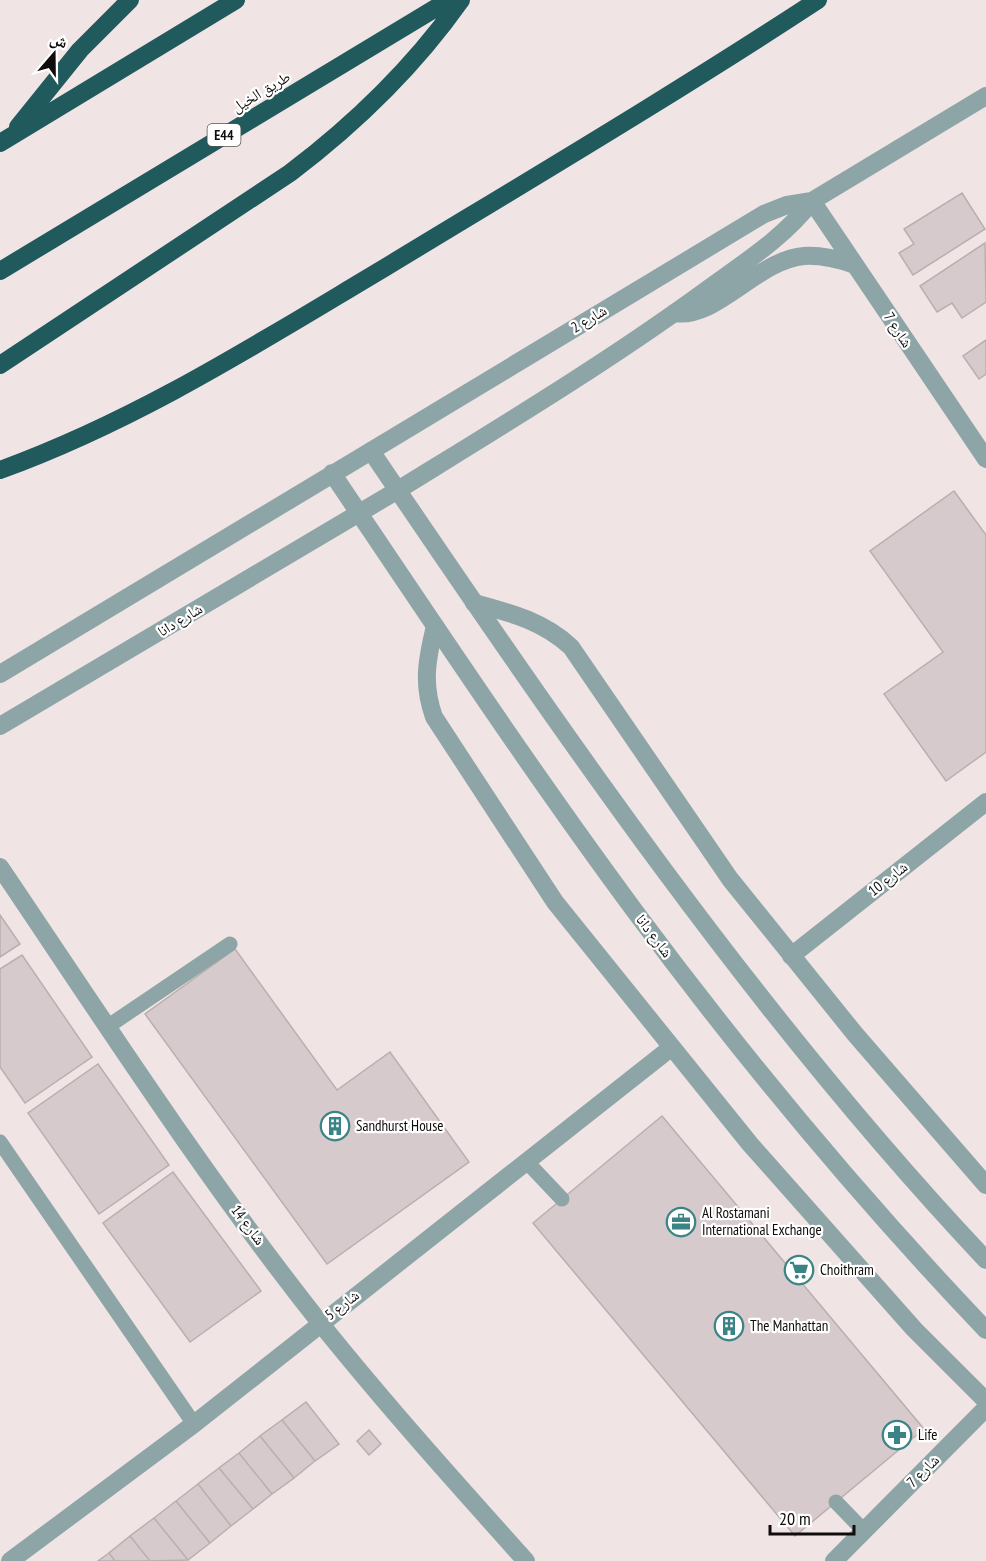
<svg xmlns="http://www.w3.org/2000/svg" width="986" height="1561" viewBox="0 0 986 1561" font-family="'PT Sans Narrow','Noto Naskh Arabic',sans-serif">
<rect width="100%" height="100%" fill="#f1e4e5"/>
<path fill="#d7cacc" stroke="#bbaeb0" stroke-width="1.5" d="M 962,193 L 985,229 L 913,275 L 899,253 L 914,244 L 904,229 Z
M 985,243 L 986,302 L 962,318 L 952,303 L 937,312 L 920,286 Z
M 986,340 L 986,374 L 979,379 L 963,356 Z
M 954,491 L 986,535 L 986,752 L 946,781 L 884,694 L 943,652 L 870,551 Z
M 0,915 L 20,944 L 0,957 Z
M 235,949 L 337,1090 L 390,1052 L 469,1162 L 327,1264 L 145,1014 Z
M 22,955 L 92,1057 L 25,1103 L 0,1067 L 0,969 Z
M 98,1064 L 169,1165 L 99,1214 L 28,1113 Z
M 662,1116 L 924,1429 L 795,1536 L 533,1223 Z
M 173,1172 L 261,1291 L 190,1342 L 103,1223 Z
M 306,1402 L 339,1444 L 315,1461 L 282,1420 Z
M 282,1420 L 315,1461 L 294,1478 L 260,1436 Z
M 369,1430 L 381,1444 L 369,1455 L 357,1441 Z
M 260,1436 L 294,1478 L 272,1494 L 239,1453 Z
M 239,1453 L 272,1494 L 253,1509 L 219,1468 Z
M 219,1468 L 253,1509 L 231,1526 L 198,1484 Z
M 198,1484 L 231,1526 L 210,1543 L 176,1501 Z
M 176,1501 L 210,1543 L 188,1560 L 154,1518 Z
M 154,1518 L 188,1560 L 150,1561 L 130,1536 Z
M 130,1536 L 150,1561 L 115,1561 L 109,1553 Z
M 109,1553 L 115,1561 L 98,1561 Z"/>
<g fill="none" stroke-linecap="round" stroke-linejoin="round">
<path stroke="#8da5a6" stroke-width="15" d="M 107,1027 L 230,944
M 0,1142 L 194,1424
M 526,1161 L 562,1199
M 836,1502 L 864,1531"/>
<path stroke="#8da5a6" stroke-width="18" d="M 812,201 L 986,459
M 674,313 C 716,320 757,260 804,256 C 822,255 838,259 855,265
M 371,451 L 764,214 L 787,205 L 812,201 L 986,96
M 398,490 C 500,427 603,365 701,294 C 740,265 782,240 812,201
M 474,603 C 511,613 543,621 571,647 L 730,879 L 855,1034 L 986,1185
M 435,626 C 427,659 422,684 434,717 L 555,902 L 750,1144 L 914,1329 L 986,1401
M 0,867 C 104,1021 205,1178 321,1324 C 386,1405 456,1483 526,1561
M 791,956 L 986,802
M 10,1561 L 194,1424 L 672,1047
M 834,1561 L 986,1408"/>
<path stroke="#8da5a6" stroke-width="18" d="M 332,473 C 431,620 529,768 634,910 C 743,1057 860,1198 986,1330
M 0,674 L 371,451 C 561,731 754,1014 986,1260
M 0,726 L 398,490"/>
<path stroke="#205a5c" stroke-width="18" d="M 18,127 L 80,50 L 130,0
M 0,143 L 236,0
M 0,271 L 449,0
M 0,365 L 290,173 C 356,123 413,68 461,0
M 0,470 C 138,420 260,342 386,267 C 531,179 676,93 818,0"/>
</g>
<defs>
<g id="building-ring" transform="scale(1.5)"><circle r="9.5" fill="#fff" stroke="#3b8486" stroke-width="1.5"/><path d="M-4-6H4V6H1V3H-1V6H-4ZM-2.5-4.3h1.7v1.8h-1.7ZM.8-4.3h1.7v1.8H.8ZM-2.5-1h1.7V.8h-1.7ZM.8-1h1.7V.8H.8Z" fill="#3b8486"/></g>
<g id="office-ring" transform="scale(1.5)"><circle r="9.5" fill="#fff" stroke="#3b8486" stroke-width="1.5"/><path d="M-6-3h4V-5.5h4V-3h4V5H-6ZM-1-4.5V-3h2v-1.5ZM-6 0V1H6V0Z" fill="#3b8486"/></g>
<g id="supermarket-ring" transform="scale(1.5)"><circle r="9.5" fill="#fff" stroke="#3b8486" stroke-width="1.5"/><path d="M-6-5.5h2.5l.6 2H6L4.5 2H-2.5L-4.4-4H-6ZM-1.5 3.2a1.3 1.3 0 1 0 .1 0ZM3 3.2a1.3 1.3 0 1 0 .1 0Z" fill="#3b8486"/></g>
<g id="pharmacy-ring" transform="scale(1.5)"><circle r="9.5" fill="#fff" stroke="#3b8486" stroke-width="1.5"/><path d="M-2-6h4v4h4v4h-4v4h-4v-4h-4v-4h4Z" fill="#3b8486"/></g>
</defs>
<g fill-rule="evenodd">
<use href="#building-ring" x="335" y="1126"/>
<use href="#office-ring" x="681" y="1222"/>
<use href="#supermarket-ring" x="799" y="1270"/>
<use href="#building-ring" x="729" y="1326"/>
<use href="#pharmacy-ring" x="897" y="1435"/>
</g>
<g text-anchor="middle" stroke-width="4.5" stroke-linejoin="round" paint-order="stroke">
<rect fill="#fff" stroke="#585555" stroke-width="1.5" x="207.5" y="124" width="33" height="22" rx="4.5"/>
<g font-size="14" font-weight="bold" fill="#100c0c">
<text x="224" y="140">E44</text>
</g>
<g font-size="15" fill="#100c0c" stroke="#fff">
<text transform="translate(261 92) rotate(-31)" y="5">طريق الخيل</text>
<text transform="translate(589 319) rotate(-31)" y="5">شارع 2</text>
<text transform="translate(898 330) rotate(57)" y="5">شارع 7</text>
<text transform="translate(180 620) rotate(-31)" y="5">شارع دانا</text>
<text transform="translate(888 879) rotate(-38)" y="5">شارع 10</text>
<text transform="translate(654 936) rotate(53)" y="5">شارع دانا</text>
<text transform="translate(248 1225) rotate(53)" y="5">شارع 14</text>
<text transform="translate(342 1305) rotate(-38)" y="5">شارع 5</text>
<text transform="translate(923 1471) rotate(-45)" y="5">شارع 7</text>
</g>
<g font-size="15" fill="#100c0c" stroke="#fff" text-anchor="start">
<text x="356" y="1131">Sandhurst House</text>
<text x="702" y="1218">Al Rostamani<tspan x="702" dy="17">International Exchange</tspan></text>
<text x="820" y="1275">Choithram</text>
<text x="750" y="1331">The Manhattan</text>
<text x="918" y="1440">Life</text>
</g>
</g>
<g transform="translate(54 54) rotate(20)" stroke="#ffffff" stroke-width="4.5" paint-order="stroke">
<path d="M0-4.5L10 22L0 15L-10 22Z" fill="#100c0c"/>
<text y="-9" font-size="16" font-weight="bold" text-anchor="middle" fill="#100c0c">ش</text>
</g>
<path d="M770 1525v9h84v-9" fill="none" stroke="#100c0c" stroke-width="3"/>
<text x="779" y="1525" font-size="18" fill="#100c0c" stroke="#ffffff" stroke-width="4.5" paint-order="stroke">20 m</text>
</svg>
